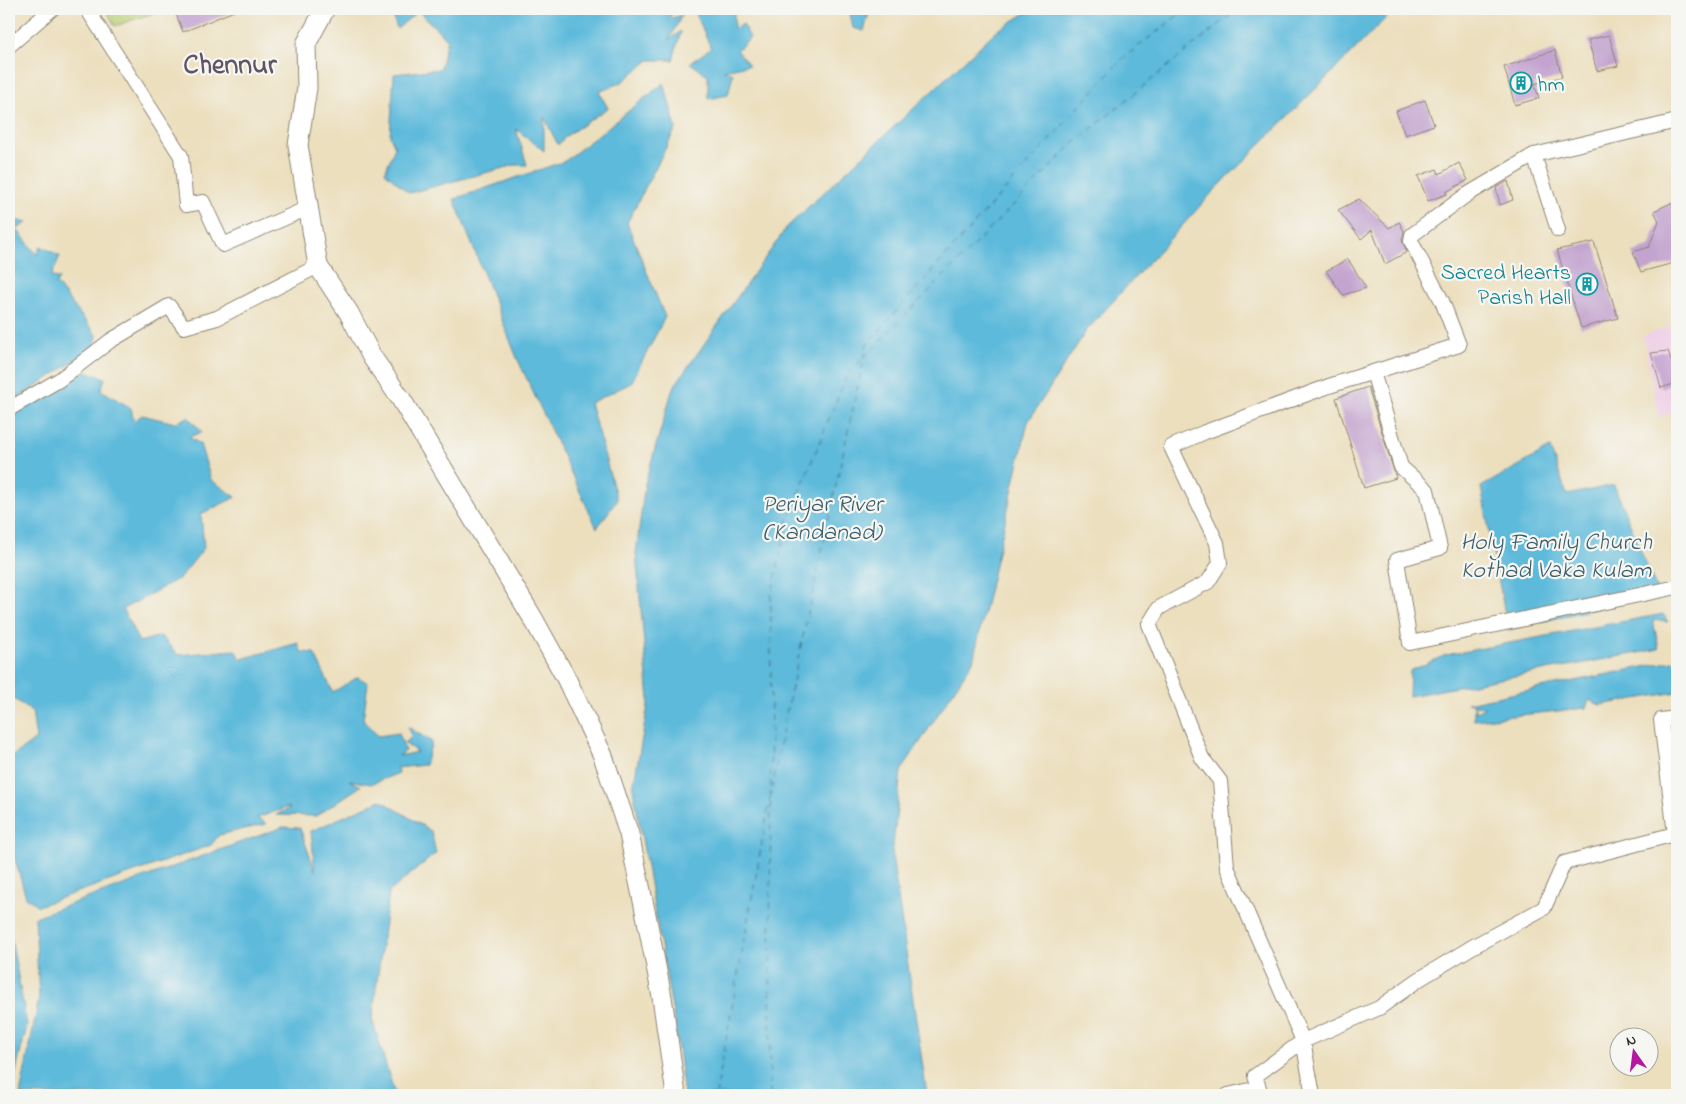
<svg xmlns="http://www.w3.org/2000/svg" width="1686" height="1104" viewBox="0 0 1686 1104" font-family="'Indie Flower',sans-serif">
<rect width="100%" height="100%" fill="#f6f6f2"/>
<filter id="ink" filterUnits="userSpaceOnUse"><feTurbulence type="fractalNoise" baseFrequency=".02" numOctaves="2"/><feDisplacementMap in="SourceGraphic" scale="10" xChannelSelector="R" yChannelSelector="G"/><feConvolveMatrix kernelMatrix="1 2 1 2 8 2 1 2 1" color-interpolation-filters="sRGB"/></filter>
<filter id="wash" filterUnits="userSpaceOnUse"><feTurbulence type="fractalNoise" baseFrequency=".0096" numOctaves="4" result="noise"/><feDisplacementMap in="SourceGraphic" scale="20" xChannelSelector="R" yChannelSelector="G"/><feGaussianBlur stdDeviation="1.12" result="paint"/><feColorMatrix in="noise" values="0 0 0 0 0 0 0 0 0 0 0 0 0 0 0 0 0 1.4 0 .05"/><feComposite in="paint" operator="in"/></filter>
<g filter="url(#wash)">
<rect width="100%" height="100%" fill="#ecdfbe"/>
<path fill="#efd0e6" d="M 1677,324 L 1677,411 L 1659,418 L 1643,336 Z"/>
<path fill="#b6cc70" stroke="#707c4e" d="M 106,9 L 165,9 L 115,26 Z"/>
<path fill="#5dbadb" stroke="#447283" d="M 391,9 L 670,9 L 672,14 L 668,19 L 682,15 L 669,40 L 681,31 L 673,60 L 649,60 L 622,82 L 599,92 L 608,108 L 566,136 L 558,145 L 544,117 L 544,151 L 516,129 L 527,165 L 515,165 L 409,193 L 385,172 L 395,147 L 390,136 L 394,74 L 440,69 L 447,39 L 418,11 L 397,29 Z
M 694,9 L 734,9 L 734,29 L 743,24 L 750,38 L 737,50 L 749,65 L 724,70 L 733,74 L 728,95 L 708,99 L 708,75 L 690,63 L 711,48 Z
M 849,9 L 870,9 L 864,31 L 853,28 Z
M 1032,9 L 1395,9 L 1211,194 L 1086,331 L 1028,422 L 973,661 L 901,771 L 892,856 L 927,1095 L 684,1095 L 675,1025 L 633,788 L 649,700 L 636,553 L 645,483 L 673,388 L 787,227 L 995,32 Z
M 664,83 L 676,128 L 627,223 L 665,317 L 631,383 L 590,403 L 617,500 L 597,528 L 517,358 L 454,199 L 565,161 Z
M 9,220 L 28,222 L 17,229 L 37,255 L 41,246 L 60,256 L 51,277 L 60,278 L 56,283 L 97,336 L 94,348 L 9,404 Z
M 83,371 L 105,378 L 101,390 L 131,408 L 134,421 L 142,415 L 175,423 L 188,417 L 202,432 L 189,437 L 200,444 L 211,480 L 236,497 L 201,514 L 204,548 L 180,578 L 123,609 L 139,642 L 161,636 L 178,655 L 235,650 L 241,659 L 298,643 L 301,652 L 314,653 L 333,692 L 358,677 L 368,683 L 363,720 L 378,736 L 399,733 L 405,751 L 399,756 L 417,752 L 404,743 L 412,737 L 408,727 L 432,742 L 425,765 L 396,768 L 399,773 L 371,784 L 349,780 L 361,786 L 316,816 L 276,815 L 290,808 L 288,807 L 257,818 L 266,824 L 219,835 L 211,845 L 38,906 L 26,897 L 9,839 L 9,759 L 36,739 L 32,711 L 9,696 L 9,418 Z
M 1550,448 L 1567,495 L 1614,485 L 1658,593 L 1508,630 L 1481,487 Z
M 1663,614 L 1668,622 L 1653,620 L 1659,649 L 1409,696 L 1410,671 L 1446,655 Z
M 1672,661 L 1677,662 L 1677,692 L 1600,705 L 1589,700 L 1586,708 L 1474,720 L 1474,706 L 1477,712 L 1485,707 L 1467,703 Z
M 381,800 L 431,831 L 436,853 L 389,892 L 372,1019 L 395,1095 L 20,1095 L 39,999 L 35,917 L 283,827 L 300,828 L 315,871 L 311,831 Z
M 9,926 L 27,1026 L 10,1095 L 9,1095 Z"/>
<g fill="none" stroke-linecap="round" stroke-linejoin="round">
<path stroke="#3c5d69" stroke-width="1" stroke-dasharray="6 5" stroke-linecap="butt" d="M 772,789 L 782,732 L 867,344 L 1122,59 L 1186,9
M 716,1095 L 770,798
M 770,1095 L 771,596 L 789,517 L 847,375 L 1074,143 L 1238,9"/>
</g>
<g id="blocks">
<path fill="#c3a3cf" d="M 174,9 L 239,9 L 183,32 Z
M 1609,35 L 1618,66 L 1597,71 L 1588,40 Z
M 1555,50 L 1562,77 L 1534,84 L 1539,98 L 1515,105 L 1504,67 Z
M 1425,100 L 1434,125 L 1405,135 L 1396,111 Z
M 1459,163 L 1468,180 L 1446,192 L 1447,194 L 1428,201 L 1418,176 L 1437,169 L 1439,174 Z
M 1508,181 L 1513,200 L 1500,205 L 1496,188 Z
M 1359,199 L 1389,228 L 1399,222 L 1404,231 L 1402,240 L 1407,252 L 1385,264 L 1372,230 L 1361,239 L 1338,210 Z
M 1671,203 L 1677,213 L 1677,262 L 1641,272 L 1633,252 L 1649,247 L 1659,221 L 1654,211 Z
M 1594,242 L 1618,318 L 1581,328 L 1557,250 Z
M 1348,259 L 1366,288 L 1343,295 L 1326,271 Z
M 1668,351 L 1677,376 L 1677,383 L 1661,388 L 1651,353 Z
M 1368,387 L 1396,478 L 1364,488 L 1336,398 Z"/>
</g>
</g>
<g filter="url(#ink)">
<use href="#blocks" fill-opacity="0" stroke="#8c8574" stroke-width="1"/>
<g fill="none" stroke-linecap="round" stroke-linejoin="round">
<g stroke="#8c8574" stroke-width="16">
<path id="street" d="M 87,9 L 181,156 L 186,205 L 203,202 L 223,245 L 308,208
M 9,46 L 52,9
M 1534,155 L 1558,230
M 1373,372 L 1401,467 L 1427,490 L 1440,548 L 1397,560 L 1410,643 L 1677,587
M 9,409 L 59,380 L 110,341 L 169,306 L 184,327 L 217,318 L 318,266
M 1228,1095 L 1259,1088 L 1255,1076 L 1303,1041 L 1379,1008 L 1418,980 L 1472,947 L 1544,908 L 1564,863 L 1675,834 L 1661,720 L 1677,718
M 1313,1095 L 1303,1041 L 1227,867 L 1220,781 L 1202,758 L 1149,624 L 1159,608 L 1208,582 L 1220,563 L 1217,543 L 1171,447 L 1205,432 L 1329,386 L 1459,345 L 1442,301 L 1411,241 L 1412,235 L 1465,196 L 1534,155 L 1677,121"/>
</g>
<g stroke="#8c8574" stroke-width="21">
<path id="secondary" d="M 325,9 L 306,44 L 307,88 L 298,145 L 318,266 L 349,313 L 372,357 L 401,399 L 534,620 L 566,678 L 603,756 L 629,834 L 646,915 L 662,997 L 676,1095"/>
</g>
<use href="#street" stroke="#fff" stroke-width="14"/>
<use href="#secondary" stroke="#fff" stroke-width="19"/>
</g>
</g>
<defs>
<g id="building-ring" transform="scale(1.125)"><circle r="9.5" fill="#f6f6f2" stroke="#0f9aa8" stroke-width="1.5"/><path d="M-4-6H4V6H1V3H-1V6H-4ZM-2.5-4.3h1.7v1.8h-1.7ZM.8-4.3h1.7v1.8H.8ZM-2.5-1h1.7V.8h-1.7ZM.8-1h1.7V.8H.8Z" fill="#0f9aa8"/></g>
</defs>
<g fill-rule="evenodd">
<use href="#building-ring" x="1521" y="83"/>
<use href="#building-ring" x="1587" y="284"/>
</g>
<g text-anchor="middle" stroke-width="4.5" stroke-linejoin="round" paint-order="stroke">
<g font-size="22" fill="#0d838f" stroke="#f6f6f2" text-anchor="start">
<text x="1537" y="91">hm</text>
<text x="1571" y="279" text-anchor="end">Sacred Hearts<tspan x="1571" dy="25">Parish Hall</tspan></text>
</g>
<g font-size="24" font-style="italic" fill="#3c5d69" stroke="#f6f6f2">
<text x="822" y="511">Periyar River<tspan x="822" dy="28">(Kandanad)</tspan></text>
<text x="1556" y="549">Holy Family Church<tspan x="1556" dy="28">Kothad Vaka Kulam</tspan></text>
</g>
<g font-size="28" font-weight="bold" fill="#605564" stroke="#f6f6f2">
<text x="230" y="73">Chennur</text>
</g>
</g>
<rect width="1686" height="1104" fill="none" stroke="#f6f6f2" stroke-width="30"/>
<g transform="translate(1634 1052) rotate(346)"><circle r="24" fill="#f6f6f2" stroke="#a5a5a2"/>
<path d="M0-4L9 19L0 12L-9 19Z" fill="#b5179e"/>
<text y="-8" font-size="14" font-weight="bold" text-anchor="middle" fill="#2b2b2b">N</text>
</g>
</svg>
